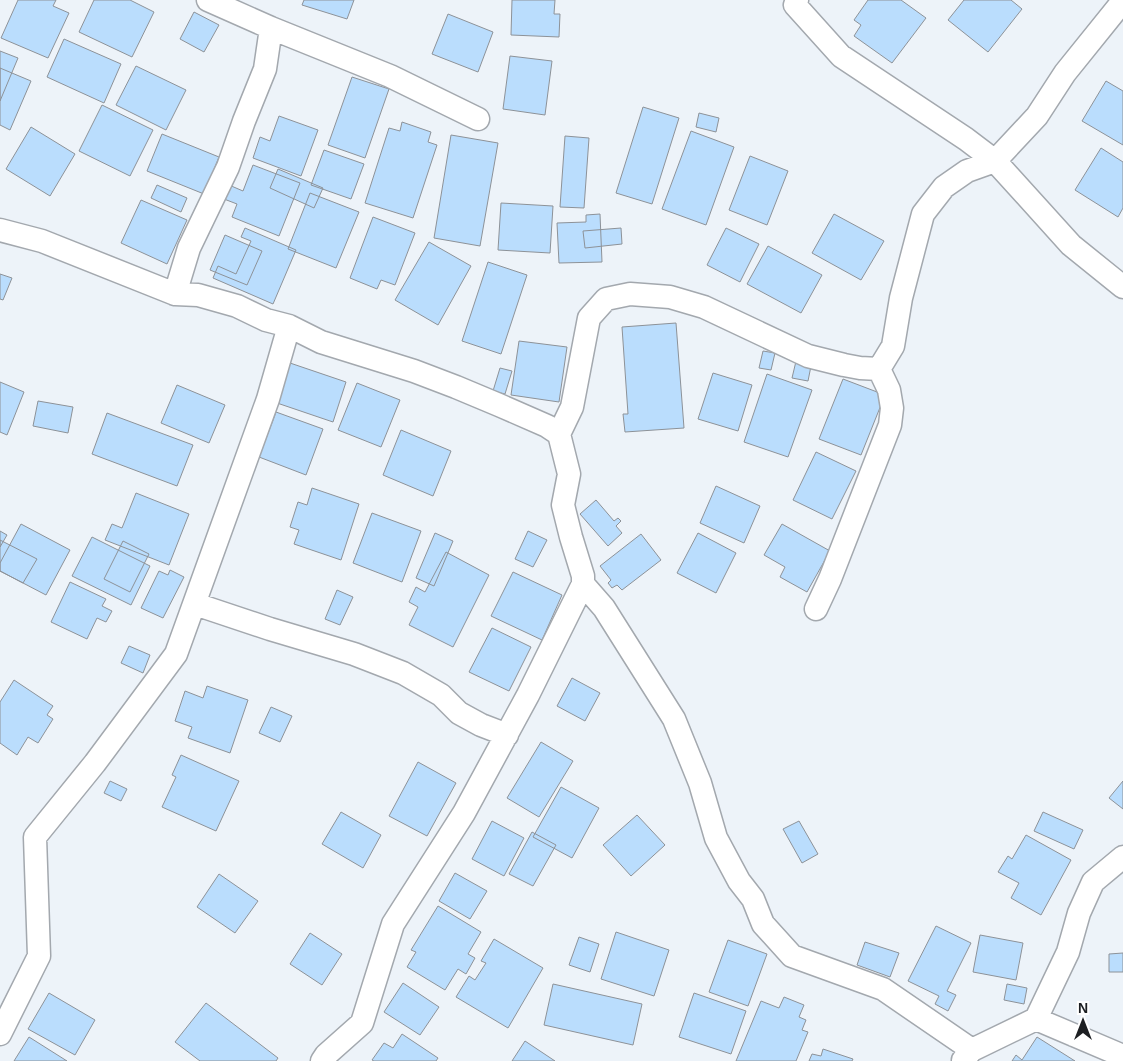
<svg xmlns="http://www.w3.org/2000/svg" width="1123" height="1061" viewBox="0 0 1123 1061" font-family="Arial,sans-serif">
<rect width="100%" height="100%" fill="#edf3f9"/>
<path fill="#baddfd" stroke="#8d9298" d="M 18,0 L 56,0 L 53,6 L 69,13 L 48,58 L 1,38 Z
M 94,0 L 130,0 L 154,12 L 132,57 L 79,32 Z
M 304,0 L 354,0 L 347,19 L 302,5 Z
M 512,0 L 555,0 L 554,14 L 560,14 L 559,37 L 511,35 Z
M 868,0 L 901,0 L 926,18 L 892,63 L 854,36 L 861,25 L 854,20 Z
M 964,0 L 1011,0 L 1022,9 L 988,52 L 948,20 Z
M 194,12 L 219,25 L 204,52 L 180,39 Z
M 448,14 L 493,32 L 478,72 L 432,54 Z
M 64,39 L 121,64 L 104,103 L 47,77 Z
M 0,51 L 18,58 L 0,101 Z
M 510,56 L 552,61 L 545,115 L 503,109 Z
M 136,66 L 186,90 L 166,130 L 116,105 Z
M 0,68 L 31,81 L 10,130 L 0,125 Z
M 352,77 L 389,89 L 365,158 L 328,145 Z
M 1106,81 L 1123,91 L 1123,145 L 1082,121 Z
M 102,105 L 153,130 L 130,176 L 79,151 Z
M 643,107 L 679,118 L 652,204 L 616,193 Z
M 699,113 L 719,118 L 716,132 L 696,127 Z
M 279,116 L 318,130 L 301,176 L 253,158 L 260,137 L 270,141 Z
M 402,122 L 431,132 L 428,142 L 437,145 L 413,218 L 365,203 L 389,128 L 400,131 Z
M 31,127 L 75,154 L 50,196 L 6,169 Z
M 691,131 L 734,147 L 706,225 L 662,209 Z
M 162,134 L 219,157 L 204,194 L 147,171 Z
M 451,135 L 498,143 L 480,246 L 434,238 Z
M 565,136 L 589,138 L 584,208 L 560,207 Z
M 1101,148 L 1123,162 L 1123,208 L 1118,217 L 1075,190 Z
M 324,150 L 364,164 L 351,199 L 311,185 Z
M 750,156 L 788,171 L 767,225 L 729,210 Z
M 253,165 L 300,183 L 279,236 L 232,217 L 237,204 L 224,199 L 229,185 L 243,191 Z
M 278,169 L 323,188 L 314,208 L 270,188 Z
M 157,185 L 187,198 L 181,212 L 151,198 Z
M 310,193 L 359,212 L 336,268 L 288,249 Z
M 141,200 L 187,220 L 167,264 L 121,243 Z
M 501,203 L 553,206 L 550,253 L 498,250 Z
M 600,214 L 602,262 L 559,263 L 557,223 L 586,222 L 586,215 Z
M 834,214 L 884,241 L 861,280 L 812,253 Z
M 373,217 L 415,233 L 395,285 L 381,280 L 377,289 L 350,278 Z
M 245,228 L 296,250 L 273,304 L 213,278 L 218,266 L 236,274 L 251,241 L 241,237 Z
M 621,228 L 622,244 L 585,248 L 583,231 Z
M 726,228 L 759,244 L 740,282 L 707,265 Z
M 225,235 L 262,251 L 247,285 L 210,270 Z
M 429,242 L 471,266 L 438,325 L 395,300 Z
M 768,246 L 822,275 L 801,313 L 747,284 Z
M 488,262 L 527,275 L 501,354 L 462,341 Z
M 0,274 L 12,278 L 3,300 L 0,299 Z
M 676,323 L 684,428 L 625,432 L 623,414 L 628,414 L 622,327 Z
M 519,341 L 567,347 L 559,402 L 511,395 Z
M 763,351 L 775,353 L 771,370 L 759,368 Z
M 797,357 L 812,361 L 808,381 L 792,378 Z
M 290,363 L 346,382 L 333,422 L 277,403 Z
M 500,368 L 512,371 L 505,394 L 493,391 Z
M 713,373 L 752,385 L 738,431 L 698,419 Z
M 767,374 L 812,390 L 788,457 L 744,442 Z
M 843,379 L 885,395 L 861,455 L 819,439 Z
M 0,382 L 24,392 L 7,435 L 0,432 Z
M 357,383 L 400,400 L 381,447 L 338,430 Z
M 177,385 L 225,405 L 209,443 L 161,423 Z
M 38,401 L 73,407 L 68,433 L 33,426 Z
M 276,412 L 323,429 L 306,475 L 259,457 Z
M 107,413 L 193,445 L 177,486 L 92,454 Z
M 401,430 L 451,451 L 433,496 L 383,475 Z
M 816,452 L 856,471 L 832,519 L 793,500 Z
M 716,486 L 760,506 L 744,543 L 700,523 Z
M 312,488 L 359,504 L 341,560 L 294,544 L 299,530 L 290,527 L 298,502 L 307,505 Z
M 136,493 L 189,514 L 169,565 L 105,540 L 112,524 L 122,528 Z
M 596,500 L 614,521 L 618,518 L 621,521 L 616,526 L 622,533 L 608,546 L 580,514 Z
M 372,513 L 421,531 L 402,582 L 353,563 Z
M 21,524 L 70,550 L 46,595 L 0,571 L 0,563 Z
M 782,524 L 830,551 L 807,592 L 780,577 L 785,567 L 764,555 Z
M 0,531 L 7,535 L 0,547 Z
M 528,531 L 547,540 L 533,567 L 515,559 Z
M 435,533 L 453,541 L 434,586 L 416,578 Z
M 698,533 L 736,553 L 716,593 L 677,573 Z
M 641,534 L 661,560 L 622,590 L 617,585 L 612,588 L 608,583 L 611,580 L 600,566 Z
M 92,537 L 150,566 L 131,605 L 72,576 Z
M 0,540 L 37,559 L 23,583 L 0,571 Z
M 123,541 L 149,554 L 130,592 L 104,579 Z
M 446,552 L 489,575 L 453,647 L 409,625 L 418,607 L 409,602 L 416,587 L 425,592 Z
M 170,570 L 184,577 L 163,618 L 141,608 L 159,571 L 168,575 Z
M 513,572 L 562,595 L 542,640 L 491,616 Z
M 70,582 L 106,599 L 102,606 L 112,611 L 106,622 L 97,618 L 87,639 L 51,622 Z
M 337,590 L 353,597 L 340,625 L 325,619 Z
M 492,628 L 531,647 L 509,691 L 469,672 Z
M 129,646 L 150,655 L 143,673 L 121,663 Z
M 572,678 L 600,693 L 585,721 L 557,706 Z
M 14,680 L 53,706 L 47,715 L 53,719 L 38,743 L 28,737 L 17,755 L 0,743 L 0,702 Z
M 207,686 L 248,700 L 230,753 L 188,738 L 192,727 L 175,721 L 185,691 L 203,698 Z
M 271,707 L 292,716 L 280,742 L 259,733 Z
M 541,742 L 573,761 L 539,817 L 507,798 Z
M 181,755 L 239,781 L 216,831 L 162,807 L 176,777 L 172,775 Z
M 418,762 L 456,783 L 427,836 L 389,816 Z
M 110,781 L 127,789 L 121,801 L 104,793 Z
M 1123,781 L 1123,809 L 1109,798 Z
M 561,787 L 599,808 L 572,858 L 533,837 Z
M 341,812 L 381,835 L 363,868 L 322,844 Z
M 1043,812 L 1083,830 L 1074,849 L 1034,831 Z
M 637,815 L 665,845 L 631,876 L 603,845 Z
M 492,821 L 524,838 L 504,876 L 472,859 Z
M 799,821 L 818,854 L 802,863 L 783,829 Z
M 532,832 L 556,845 L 533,886 L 509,874 Z
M 1026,835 L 1071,860 L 1041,915 L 1011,898 L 1019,883 L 998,872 L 1008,856 L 1012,859 Z
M 455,873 L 487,891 L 470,919 L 439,901 Z
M 219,874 L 258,901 L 235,933 L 197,907 Z
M 438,906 L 481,932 L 468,954 L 475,958 L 466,974 L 458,969 L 445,990 L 407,967 L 416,952 L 411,950 Z
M 936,926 L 971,943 L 947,991 L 956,995 L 948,1011 L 935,1004 L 939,996 L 908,981 Z
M 616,932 L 669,950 L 654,996 L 601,979 Z
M 310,933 L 342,954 L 322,985 L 290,964 Z
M 980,935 L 1023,943 L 1016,980 L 973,972 Z
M 579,937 L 599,944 L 590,972 L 569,965 Z
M 494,939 L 543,968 L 508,1028 L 456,997 L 469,976 L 475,980 L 486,963 L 481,961 Z
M 728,940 L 767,954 L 748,1006 L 709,992 Z
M 865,942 L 899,953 L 890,977 L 857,965 Z
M 1123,953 L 1123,972 L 1109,972 L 1109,954 Z
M 403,983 L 439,1007 L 420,1035 L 384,1012 Z
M 553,984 L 642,1004 L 633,1045 L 544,1025 Z
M 1007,984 L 1027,988 L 1024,1004 L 1004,1000 Z
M 49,993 L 95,1020 L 75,1055 L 28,1029 Z
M 694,993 L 746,1011 L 731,1054 L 679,1037 Z
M 784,997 L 804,1005 L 799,1017 L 806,1020 L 802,1030 L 808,1032 L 796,1061 L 736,1061 L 761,1001 L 779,1008 Z
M 206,1003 L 278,1058 L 276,1061 L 200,1061 L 175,1042 Z
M 402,1034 L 438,1058 L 436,1061 L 374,1061 L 372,1060 L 384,1043 L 393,1048 Z
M 29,1037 L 67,1061 L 14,1061 Z
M 1037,1037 L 1075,1061 L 1012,1061 L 1016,1055 L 1022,1060 Z
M 525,1041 L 555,1061 L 512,1061 Z
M 823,1049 L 853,1059 L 852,1061 L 809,1061 L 812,1054 L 821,1056 Z"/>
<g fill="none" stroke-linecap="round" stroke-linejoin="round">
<g stroke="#a3a8ae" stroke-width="25">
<path id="minor" d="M 208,0 L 271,28 L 390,76 L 478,119
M 797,0 L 795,5 L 841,56 L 966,139 L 995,161 L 1071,245 L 1123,287
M 0,230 L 42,241 L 175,294 L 198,295 L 237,306 L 266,320 L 289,326 L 321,342 L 414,371 L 456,387 L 499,405 L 547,426 L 559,434 L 569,474 L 563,505 L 571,537 L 583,576 L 583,584 L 528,695 L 464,813 L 393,924 L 362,1023 L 326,1055 L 322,1061
M 175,294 L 189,248 L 228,167 L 244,121 L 265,69 L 271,28
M 879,369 L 893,346 L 901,298 L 923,214 L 944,187 L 967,171 L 995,161 L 1037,116 L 1065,73 L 1123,1
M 559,434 L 572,407 L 589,318 L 606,299 L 630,294 L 670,297 L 704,307 L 808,356 L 844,365 L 860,368 L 879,369
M 583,584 L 604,608 L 674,719 L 700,783 L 716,838 L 739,881 L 753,899 L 763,924 L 792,956 L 883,989 L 972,1050
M 195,604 L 270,629 L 354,654 L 403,673 L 441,695 L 459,713 L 481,725 L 507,735
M 816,609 L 830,579 L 890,425 L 892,408 L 889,390 L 879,369
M 1036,1019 L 1123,1056
M 0,1034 L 39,956 L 35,837 L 95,763 L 176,654 L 268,399 L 289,326
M 963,1060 L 972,1050 L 1036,1019 L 1068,952 L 1079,913 L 1093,882 L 1123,857"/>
</g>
<use href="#minor" stroke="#fff" stroke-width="22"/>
</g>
<g transform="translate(1083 1021)" stroke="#ffffff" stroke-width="4" paint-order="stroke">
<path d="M0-4L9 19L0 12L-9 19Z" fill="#1d1f22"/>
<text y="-8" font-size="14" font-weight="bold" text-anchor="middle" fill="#1d1f22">N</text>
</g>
</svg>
